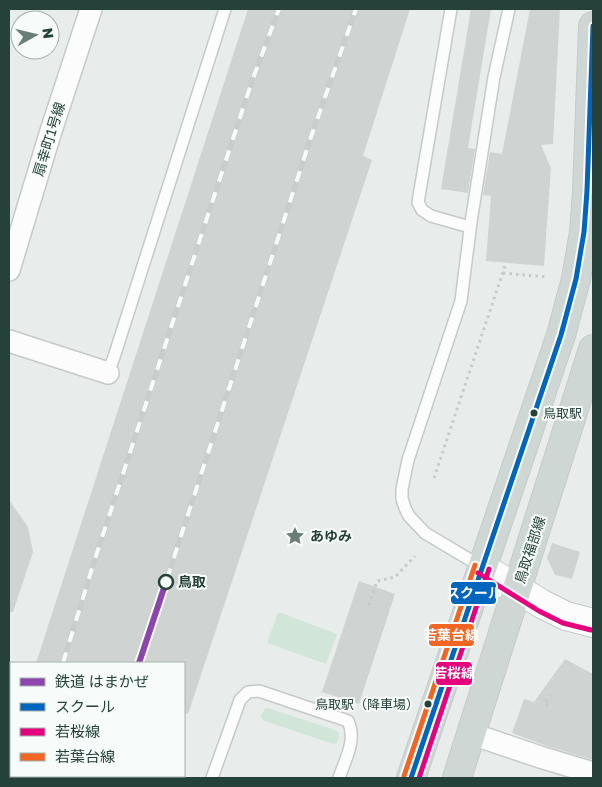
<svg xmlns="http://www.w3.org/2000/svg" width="602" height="787" viewBox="0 0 602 787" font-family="'Golos Text','Noto Sans JP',sans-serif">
<rect width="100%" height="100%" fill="#e8edeb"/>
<path fill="#d1e6d8" d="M 278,612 L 337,634 L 326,664 L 267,643 Z
M 265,708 L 268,708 L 335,730 L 338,732 L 339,736 L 337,743 L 333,744 L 265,721 L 261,718 L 261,716 Z"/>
<path fill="#cfd4d2" d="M 248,9 L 410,9 L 363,156 L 372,160 L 188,714 L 184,713 L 184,663 L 36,663 Z
M 471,9 L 491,9 L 468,148 L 475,149 L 468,193 L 441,189 Z
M 530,9 L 560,9 L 553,144 L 541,145 L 551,168 L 544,266 L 486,261 L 491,196 L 483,195 L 490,152 L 502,154 Z
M 9,500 L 28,527 L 33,552 L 13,612 L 9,612 Z
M 552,543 L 580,552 L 572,579 L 555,575 L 547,558 Z
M 359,581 L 395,594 L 359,704 L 322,692 Z
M 565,659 L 593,674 L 593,760 L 544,745 L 512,733 L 524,699 L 534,702 Z"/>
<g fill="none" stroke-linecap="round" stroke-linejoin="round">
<g stroke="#c5cac8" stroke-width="14">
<path id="lane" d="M 451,9 L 418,202 L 422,210 L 431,216 L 470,227
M 108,373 L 114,357 L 225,9
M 482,567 L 425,533 L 409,516 L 405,508 L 402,499 L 402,489 L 408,460 L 461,301 L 471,222 L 494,77 L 509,9
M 212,778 L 240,700 L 248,692 L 259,691 L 348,721 C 357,740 345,760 339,778"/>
</g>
<g stroke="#c5cac8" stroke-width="24">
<path id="street" d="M 9,270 L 50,134 L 91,9
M 9,341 L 108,373
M 472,734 L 540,757 L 593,773"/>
</g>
<g stroke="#c3cbc8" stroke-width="30">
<path id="secondary" d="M 482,567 L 542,604 L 566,616 L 593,623"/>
</g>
<g stroke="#c3ccc9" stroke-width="30">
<path id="primary" d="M 411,778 L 561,335 L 576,279 L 584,232 L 587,191 L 593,26
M 457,778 L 593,349"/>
</g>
<path stroke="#c3ccca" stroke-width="3" stroke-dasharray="2.5 4" stroke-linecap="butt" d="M 503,273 L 546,277
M 434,478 L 506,263
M 369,605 L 377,581 L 395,577 L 415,556
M 548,705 L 544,703 L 550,695"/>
<use href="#lane" stroke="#fcfcfc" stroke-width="11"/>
<use href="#street" stroke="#fcfcfc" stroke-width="21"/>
<use href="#secondary" stroke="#fcfcfc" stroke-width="28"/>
<use href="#primary" stroke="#cfd7d5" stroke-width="28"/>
<g stroke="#c9cdcc" stroke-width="5.5">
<path id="rail" d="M 167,579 L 311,137 L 356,9
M 63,663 L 94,562 L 252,81 L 279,9
M 27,778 L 28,776"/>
</g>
<use href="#rail" stroke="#f7fbf9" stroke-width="4" stroke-dasharray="11" stroke-linecap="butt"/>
<g stroke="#f7fbf9" stroke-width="9">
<path id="bus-1" d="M 411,778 L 561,335 L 576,279 L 584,232 L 587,191 L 593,26"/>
</g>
<g stroke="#f7fbf9" stroke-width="9">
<path id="bus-2" d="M 478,573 L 539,611 L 563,623 L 591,630
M 419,778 L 489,569"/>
</g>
<g stroke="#f7fbf9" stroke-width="9">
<path id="bus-3" d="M 404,776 L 475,565"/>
</g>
<use href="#bus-1" stroke="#0065bd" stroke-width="5"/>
<use href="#bus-2" stroke="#e5007d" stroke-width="5"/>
<use href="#bus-3" stroke="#f26522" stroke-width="5"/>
<g stroke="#f7fbf9" stroke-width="10">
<path id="rail-1" d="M 139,663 L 167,579"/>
</g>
<use href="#rail-1" stroke="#8e44ad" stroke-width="6"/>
</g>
<defs>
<g id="sight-bare" transform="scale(1.5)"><path d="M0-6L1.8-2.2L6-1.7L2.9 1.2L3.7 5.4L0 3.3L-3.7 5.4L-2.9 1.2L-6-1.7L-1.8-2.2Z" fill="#697e78" stroke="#f7fbf9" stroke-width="2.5" paint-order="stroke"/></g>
</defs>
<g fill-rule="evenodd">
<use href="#sight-bare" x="295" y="536"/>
</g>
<g fill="#24423a" stroke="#f7fbf9" stroke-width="2">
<circle cx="534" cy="413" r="4.5"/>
<circle cx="428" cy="704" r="4.5"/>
</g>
<circle fill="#f7fbf9" stroke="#24423a" stroke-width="2.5" cx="166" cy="582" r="7"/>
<g text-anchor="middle" stroke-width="4" stroke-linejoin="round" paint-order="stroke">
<g font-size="13" fill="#24423a" stroke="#f7fbf9" text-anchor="start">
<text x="543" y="418">鳥取駅</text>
<text x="419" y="709" text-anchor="end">鳥取駅（降車場）</text>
</g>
<g font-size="14" fill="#24423a" stroke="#f7fbf9">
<text transform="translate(49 139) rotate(-73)" y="5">扇幸町1号線</text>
<text transform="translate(530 550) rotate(-72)" y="5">鳥取福部線</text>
</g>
<g font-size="14" font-weight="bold" fill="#24423a" stroke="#f7fbf9" text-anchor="start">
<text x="310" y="541">あゆみ</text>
</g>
<g font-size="14" font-weight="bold" fill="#24423a" stroke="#f7fbf9" text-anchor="start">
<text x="178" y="587">鳥取</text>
</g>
</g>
<g stroke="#f7fbf9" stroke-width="2">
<rect x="450" y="581" width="47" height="24" rx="5" fill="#0065bd"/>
<rect x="428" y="623" width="47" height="24" rx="5" fill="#f26522"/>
<rect x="435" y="661" width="38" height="25" rx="5" fill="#e5007d"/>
</g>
<g font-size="14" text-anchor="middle" font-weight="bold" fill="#fff">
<text x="474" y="598">スクール</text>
<text x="451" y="640">若葉台線</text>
<text x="454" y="678">若桜線</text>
</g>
<rect width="602" height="787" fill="none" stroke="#24423a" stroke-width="20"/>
<rect x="10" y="662" width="175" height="115" fill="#f7fbf9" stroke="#a3b1ad"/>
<rect x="20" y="678" width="25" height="8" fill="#8e44ad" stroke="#a3b1ad"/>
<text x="55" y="687" font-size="15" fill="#24423a">鉄道 はまかぜ</text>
<rect x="20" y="703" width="25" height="8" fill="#0065bd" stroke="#a3b1ad"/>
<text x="55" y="712" font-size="15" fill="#24423a">スクール</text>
<rect x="20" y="728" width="25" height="8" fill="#e5007d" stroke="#a3b1ad"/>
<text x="55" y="737" font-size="15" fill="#24423a">若桜線</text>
<rect x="20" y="753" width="25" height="8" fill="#f26522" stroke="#a3b1ad"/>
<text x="55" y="762" font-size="15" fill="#24423a">若葉台線</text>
<g transform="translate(35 35) rotate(82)"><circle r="24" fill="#f7fbf9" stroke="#a3b1ad"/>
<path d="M0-4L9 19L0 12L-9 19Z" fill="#697e78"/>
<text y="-8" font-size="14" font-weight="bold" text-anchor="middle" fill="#24423a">N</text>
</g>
</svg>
